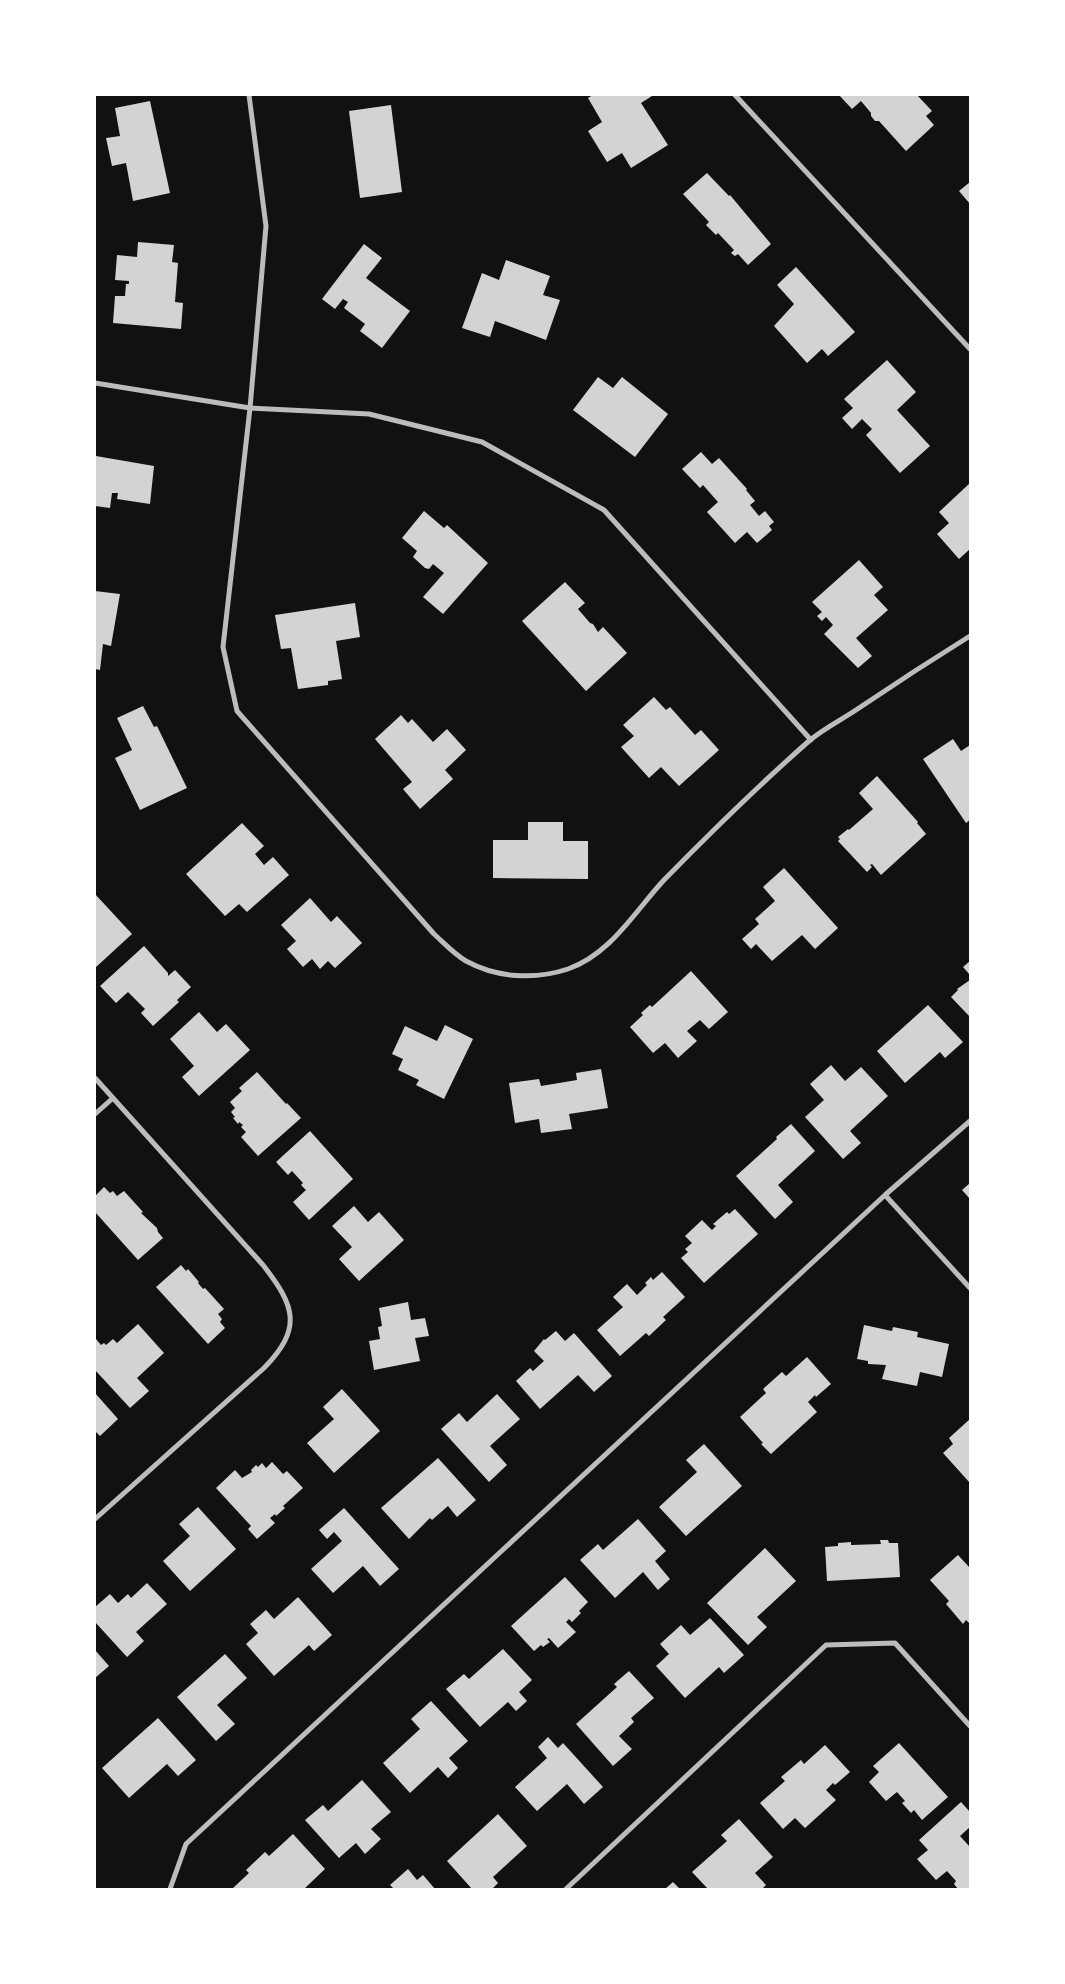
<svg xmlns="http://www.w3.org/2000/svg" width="1065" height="1984" viewBox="0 0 1065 1984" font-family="'Crimson Pro',serif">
<rect width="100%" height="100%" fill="#111"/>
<path fill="#d3d3d3" d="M 593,95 L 652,95 L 652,96 L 641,103 L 668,145 L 631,168 L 622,153 L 607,162 L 588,131 L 602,122 L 588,98 Z
M 839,95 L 917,95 L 932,111 L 926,116 L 934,125 L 906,151 L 879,121 L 875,121 L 871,116 L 871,113 L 861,101 L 852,109 Z
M 150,101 L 170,193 L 133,201 L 126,163 L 112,166 L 106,138 L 120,136 L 115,108 Z
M 391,105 L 402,192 L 360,198 L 349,111 Z
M 707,173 L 729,196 L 730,195 L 771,244 L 748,265 L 738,254 L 735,256 L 731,253 L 734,250 L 718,233 L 716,235 L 706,225 L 709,222 L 683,194 Z
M 970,182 L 970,204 L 959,191 Z
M 138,242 L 174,245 L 172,262 L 178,263 L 175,302 L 183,303 L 181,329 L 113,323 L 115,296 L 125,296 L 126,284 L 129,284 L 129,281 L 115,280 L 117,255 L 137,257 Z
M 364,244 L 382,258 L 366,278 L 410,311 L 382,348 L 360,331 L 365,324 L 344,308 L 348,302 L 343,299 L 335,309 L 322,299 Z
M 506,260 L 550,276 L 543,295 L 560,300 L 546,340 L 495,321 L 490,337 L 462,328 L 482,273 L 499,280 Z
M 796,267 L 855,332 L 828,356 L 822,349 L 807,363 L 774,326 L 794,304 L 777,285 Z
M 887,360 L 916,392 L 897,410 L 930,446 L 900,473 L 866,435 L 872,429 L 862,419 L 852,429 L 842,418 L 853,408 L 844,399 Z
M 598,377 L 613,388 L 622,377 L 668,414 L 635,457 L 573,410 Z
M 701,452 L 712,464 L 719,458 L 747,489 L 746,490 L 755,501 L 750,505 L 759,516 L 765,511 L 774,522 L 769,526 L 772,530 L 757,543 L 747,532 L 735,543 L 707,512 L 718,502 L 703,485 L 700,488 L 682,469 Z
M 96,456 L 154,466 L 150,504 L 117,499 L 118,493 L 112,493 L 110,508 L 95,506 Z
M 970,483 L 970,549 L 959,559 L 937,534 L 949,523 L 939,512 Z
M 424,511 L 444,528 L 447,525 L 488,563 L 443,614 L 423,597 L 444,573 L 433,564 L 429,569 L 425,568 L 413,557 L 417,551 L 402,538 Z
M 859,560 L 883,587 L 874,595 L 888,610 L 856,638 L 872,656 L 858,668 L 824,634 L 833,625 L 826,617 L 822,621 L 817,616 L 822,612 L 812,602 Z
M 565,582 L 585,603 L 578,609 L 590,623 L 593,624 L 598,632 L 603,627 L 627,653 L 586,691 L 522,621 Z
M 95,591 L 120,594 L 111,646 L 103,644 L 100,670 L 95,669 Z
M 355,603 L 360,637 L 336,641 L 342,679 L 328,681 L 328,685 L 298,689 L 291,648 L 281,649 L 275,615 Z
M 654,697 L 666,710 L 670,707 L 695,735 L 701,730 L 719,750 L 679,786 L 661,767 L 649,778 L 621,747 L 634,736 L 623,725 Z
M 143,706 L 154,727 L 157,726 L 187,788 L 140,810 L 115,758 L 132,750 L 117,718 Z
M 401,715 L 408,723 L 412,719 L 433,742 L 447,729 L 466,750 L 445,770 L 453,779 L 420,809 L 403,789 L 412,782 L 375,739 Z
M 953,739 L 961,751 L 970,745 L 970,820 L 966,823 L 923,759 Z
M 877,776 L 918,822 L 917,823 L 926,834 L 881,875 L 872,864 L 870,865 L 872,867 L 867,872 L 838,841 L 840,839 L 838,837 L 848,829 L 849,830 L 873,809 L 859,793 Z
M 528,822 L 563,822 L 563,841 L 588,841 L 588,879 L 493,878 L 493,840 L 528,840 Z
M 242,823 L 264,846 L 255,854 L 264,865 L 273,857 L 289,875 L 247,912 L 239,904 L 225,916 L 186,874 Z
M 784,868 L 838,928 L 815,949 L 802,935 L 772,961 L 756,944 L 751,949 L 742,939 L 759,924 L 755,919 L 775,901 L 763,887 Z
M 95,894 L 132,934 L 95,968 Z
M 310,898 L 331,922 L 337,916 L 362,943 L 335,968 L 328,961 L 320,969 L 312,959 L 303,967 L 287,949 L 296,941 L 281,925 Z
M 144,946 L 168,973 L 168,976 L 175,970 L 191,987 L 177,1000 L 179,1002 L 153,1026 L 141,1013 L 145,1009 L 128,992 L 116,1003 L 100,986 Z
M 970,961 L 970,975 L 963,967 Z
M 691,971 L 728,1012 L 709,1029 L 700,1020 L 687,1031 L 697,1041 L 678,1058 L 665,1043 L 653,1053 L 630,1027 L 643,1015 L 641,1013 L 650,1005 L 652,1007 Z
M 970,980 L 970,1017 L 951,997 L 958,990 L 957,989 Z
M 928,1005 L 963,1042 L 945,1058 L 940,1052 L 905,1083 L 877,1051 Z
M 199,1012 L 217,1032 L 226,1024 L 250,1050 L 199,1096 L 182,1077 L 194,1066 L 170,1039 Z
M 445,1025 L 473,1039 L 444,1099 L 416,1085 L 419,1080 L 398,1070 L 403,1059 L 392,1054 L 405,1026 L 437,1041 Z
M 831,1065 L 845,1081 L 861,1067 L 888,1096 L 850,1131 L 861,1143 L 843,1159 L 805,1117 L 824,1100 L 810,1084 Z
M 601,1069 L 608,1108 L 569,1114 L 572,1129 L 541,1133 L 539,1119 L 515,1123 L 509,1083 L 539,1079 L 541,1086 L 577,1080 L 576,1073 Z
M 257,1072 L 286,1104 L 287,1103 L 301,1118 L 258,1156 L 241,1137 L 246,1132 L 241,1127 L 243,1125 L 239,1122 L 238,1124 L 233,1118 L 235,1117 L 231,1112 L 235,1108 L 230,1102 L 242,1091 L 239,1088 Z
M 791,1124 L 815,1151 L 778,1185 L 793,1202 L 775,1219 L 736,1176 L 777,1139 L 776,1137 Z
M 310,1131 L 353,1179 L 309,1220 L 293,1202 L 306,1190 L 301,1185 L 303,1183 L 292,1171 L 288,1175 L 276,1162 Z
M 970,1183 L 970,1199 L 962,1190 Z
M 104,1187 L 110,1193 L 113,1191 L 117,1196 L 124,1191 L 143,1212 L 141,1213 L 157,1228 L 158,1232 L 163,1238 L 138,1260 L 95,1212 L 95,1196 Z
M 354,1206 L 368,1222 L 379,1212 L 404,1240 L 359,1281 L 339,1259 L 352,1247 L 332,1226 Z
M 735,1209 L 758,1234 L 704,1283 L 681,1258 L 688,1252 L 685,1249 L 692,1243 L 685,1236 L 702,1220 L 712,1230 L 716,1226 L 713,1224 L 727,1212 L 729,1214 Z
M 181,1265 L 186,1271 L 188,1269 L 199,1282 L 198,1283 L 203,1289 L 205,1288 L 224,1309 L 218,1314 L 222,1319 L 220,1322 L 225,1328 L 208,1344 L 156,1287 Z
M 662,1272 L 685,1297 L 663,1317 L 666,1320 L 649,1336 L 646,1333 L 620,1356 L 597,1330 L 623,1307 L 613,1297 L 627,1284 L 637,1295 L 647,1285 L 645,1283 L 651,1277 L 653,1280 Z
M 408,1302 L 411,1320 L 425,1318 L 429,1336 L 415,1338 L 420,1361 L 374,1370 L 369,1341 L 380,1339 L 378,1327 L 382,1326 L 379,1308 Z
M 138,1324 L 164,1353 L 137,1378 L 149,1391 L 130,1408 L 95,1370 L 95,1341 L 96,1339 L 101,1345 L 104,1343 L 106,1345 L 113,1339 L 117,1343 Z
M 864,1325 L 892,1331 L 893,1327 L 918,1332 L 917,1337 L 949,1344 L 942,1377 L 920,1372 L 917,1386 L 882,1379 L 886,1365 L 868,1364 L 868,1361 L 857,1359 Z
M 556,1331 L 565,1341 L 574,1333 L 612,1376 L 594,1392 L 578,1375 L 540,1409 L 516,1381 L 530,1368 L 533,1371 L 544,1361 L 534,1351 L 544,1339 L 545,1340 Z
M 807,1357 L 831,1384 L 816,1397 L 815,1395 L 808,1402 L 817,1412 L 771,1454 L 761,1444 L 763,1443 L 740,1417 L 766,1393 L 763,1389 L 782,1372 L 786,1376 Z
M 342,1389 L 380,1431 L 334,1473 L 307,1443 L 334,1419 L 323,1407 Z
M 95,1393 L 118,1419 L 100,1436 L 95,1431 Z
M 497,1394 L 520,1419 L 490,1446 L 507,1465 L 489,1482 L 441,1429 L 459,1413 L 467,1422 Z
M 970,1419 L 970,1483 L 943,1453 L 953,1444 L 949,1438 Z
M 704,1444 L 742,1486 L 686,1536 L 659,1507 L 697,1472 L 686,1460 Z
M 438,1458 L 476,1500 L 457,1517 L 448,1506 L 432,1520 L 430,1518 L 409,1539 L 381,1508 Z
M 272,1462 L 283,1474 L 287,1471 L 303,1488 L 283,1506 L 285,1508 L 276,1516 L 275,1514 L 270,1518 L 275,1523 L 257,1539 L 248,1529 L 251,1526 L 216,1488 L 235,1470 L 242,1478 L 252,1472 L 251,1470 L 256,1465 L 258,1467 L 262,1463 L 266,1468 Z
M 198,1507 L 236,1549 L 190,1591 L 163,1561 L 190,1536 L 179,1524 Z
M 344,1508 L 399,1569 L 380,1586 L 363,1566 L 333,1593 L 311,1569 L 342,1541 L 334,1532 L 327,1539 L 319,1530 Z
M 638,1519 L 666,1551 L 655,1561 L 670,1579 L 658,1590 L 643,1572 L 615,1598 L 580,1560 L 598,1544 L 603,1550 Z
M 880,1540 L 888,1540 L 889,1543 L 898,1543 L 900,1577 L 827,1581 L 825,1547 L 838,1546 L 838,1543 L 851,1542 L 851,1545 L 881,1544 Z
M 765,1548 L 796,1581 L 757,1617 L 767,1627 L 748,1645 L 707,1603 Z
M 958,1555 L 970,1568 L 970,1624 L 966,1620 L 963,1624 L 946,1604 L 949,1601 L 930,1580 Z
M 565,1577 L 588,1602 L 579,1611 L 581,1613 L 572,1622 L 569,1619 L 566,1622 L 576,1632 L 558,1648 L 549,1638 L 547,1639 L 550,1642 L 543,1647 L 541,1645 L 534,1651 L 511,1626 Z
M 147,1583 L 167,1604 L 136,1632 L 144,1641 L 127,1657 L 95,1622 L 95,1607 L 110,1594 L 118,1603 L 128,1594 L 131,1598 Z
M 298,1597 L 332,1635 L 314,1651 L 309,1645 L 274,1676 L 246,1644 L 258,1633 L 250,1624 L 266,1610 L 274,1619 Z
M 710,1618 L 744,1655 L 724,1673 L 719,1667 L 685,1698 L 656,1666 L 669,1654 L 660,1644 L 681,1625 L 690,1635 Z
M 503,1649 L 532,1680 L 519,1692 L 527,1701 L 516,1711 L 508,1702 L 480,1727 L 446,1689 L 464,1674 L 469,1679 Z
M 95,1650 L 109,1666 L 95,1678 Z
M 225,1654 L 247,1678 L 217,1705 L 235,1724 L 216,1741 L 177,1697 Z
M 629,1671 L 654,1698 L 631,1718 L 634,1722 L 619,1736 L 632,1749 L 613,1766 L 576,1724 L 617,1687 L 614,1684 Z
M 431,1701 L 468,1741 L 449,1758 L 458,1768 L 448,1778 L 438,1767 L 410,1793 L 383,1763 L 420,1729 L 411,1719 Z
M 158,1718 L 196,1760 L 178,1776 L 167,1764 L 129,1798 L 102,1768 Z
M 548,1737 L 558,1748 L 563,1743 L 603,1787 L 584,1804 L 567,1784 L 537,1811 L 515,1787 L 547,1758 L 538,1747 Z
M 899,1743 L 948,1797 L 922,1820 L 914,1810 L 911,1813 L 902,1803 L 905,1801 L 897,1792 L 886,1801 L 869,1782 L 879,1772 L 873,1766 Z
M 825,1745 L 850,1772 L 835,1785 L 833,1783 L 826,1790 L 836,1800 L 805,1828 L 795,1818 L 783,1829 L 760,1803 L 785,1781 L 781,1777 L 801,1760 L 804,1764 Z
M 362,1780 L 391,1812 L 371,1829 L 381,1839 L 365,1854 L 356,1843 L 339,1858 L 305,1820 L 323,1805 L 328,1811 Z
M 961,1802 L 970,1812 L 970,1827 L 960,1836 L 970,1847 L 970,1889 L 958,1889 L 954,1884 L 956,1881 L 947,1871 L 936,1880 L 917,1859 L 928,1850 L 919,1840 Z
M 498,1814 L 527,1846 L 493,1877 L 498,1883 L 492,1889 L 472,1889 L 447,1861 Z
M 739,1819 L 773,1857 L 755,1873 L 766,1885 L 762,1889 L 708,1889 L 692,1872 L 727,1841 L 721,1835 Z
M 293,1834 L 325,1869 L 304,1889 L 232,1889 L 249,1873 L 246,1870 L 265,1852 L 269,1856 Z
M 408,1869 L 417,1880 L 423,1875 L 435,1889 L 394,1889 L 390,1885 Z
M 673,1882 L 680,1889 L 665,1889 Z"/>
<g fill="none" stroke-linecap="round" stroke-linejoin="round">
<path stroke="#bcbcbc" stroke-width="5" d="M 249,95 L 266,226 L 250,408 L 223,647 L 237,711 L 434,934 C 444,943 454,954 466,961 C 497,978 535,980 568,969 C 611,954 635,911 664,880 C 711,832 759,785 809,741 C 824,728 843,719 859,708 C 896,683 933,659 970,636
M 735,95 L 970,349
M 95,383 L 250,408 L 369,414 L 482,442 L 604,510 L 811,740
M 95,1078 L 263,1265 C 295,1306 303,1328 264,1368 L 95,1519
M 95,1114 L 113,1098
M 885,1195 L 970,1288
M 170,1889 L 186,1844 L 885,1195 L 970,1121
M 566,1889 L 826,1645 L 895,1643 L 970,1726"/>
</g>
<rect width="1065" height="1984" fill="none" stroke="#ffffff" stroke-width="192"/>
</svg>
